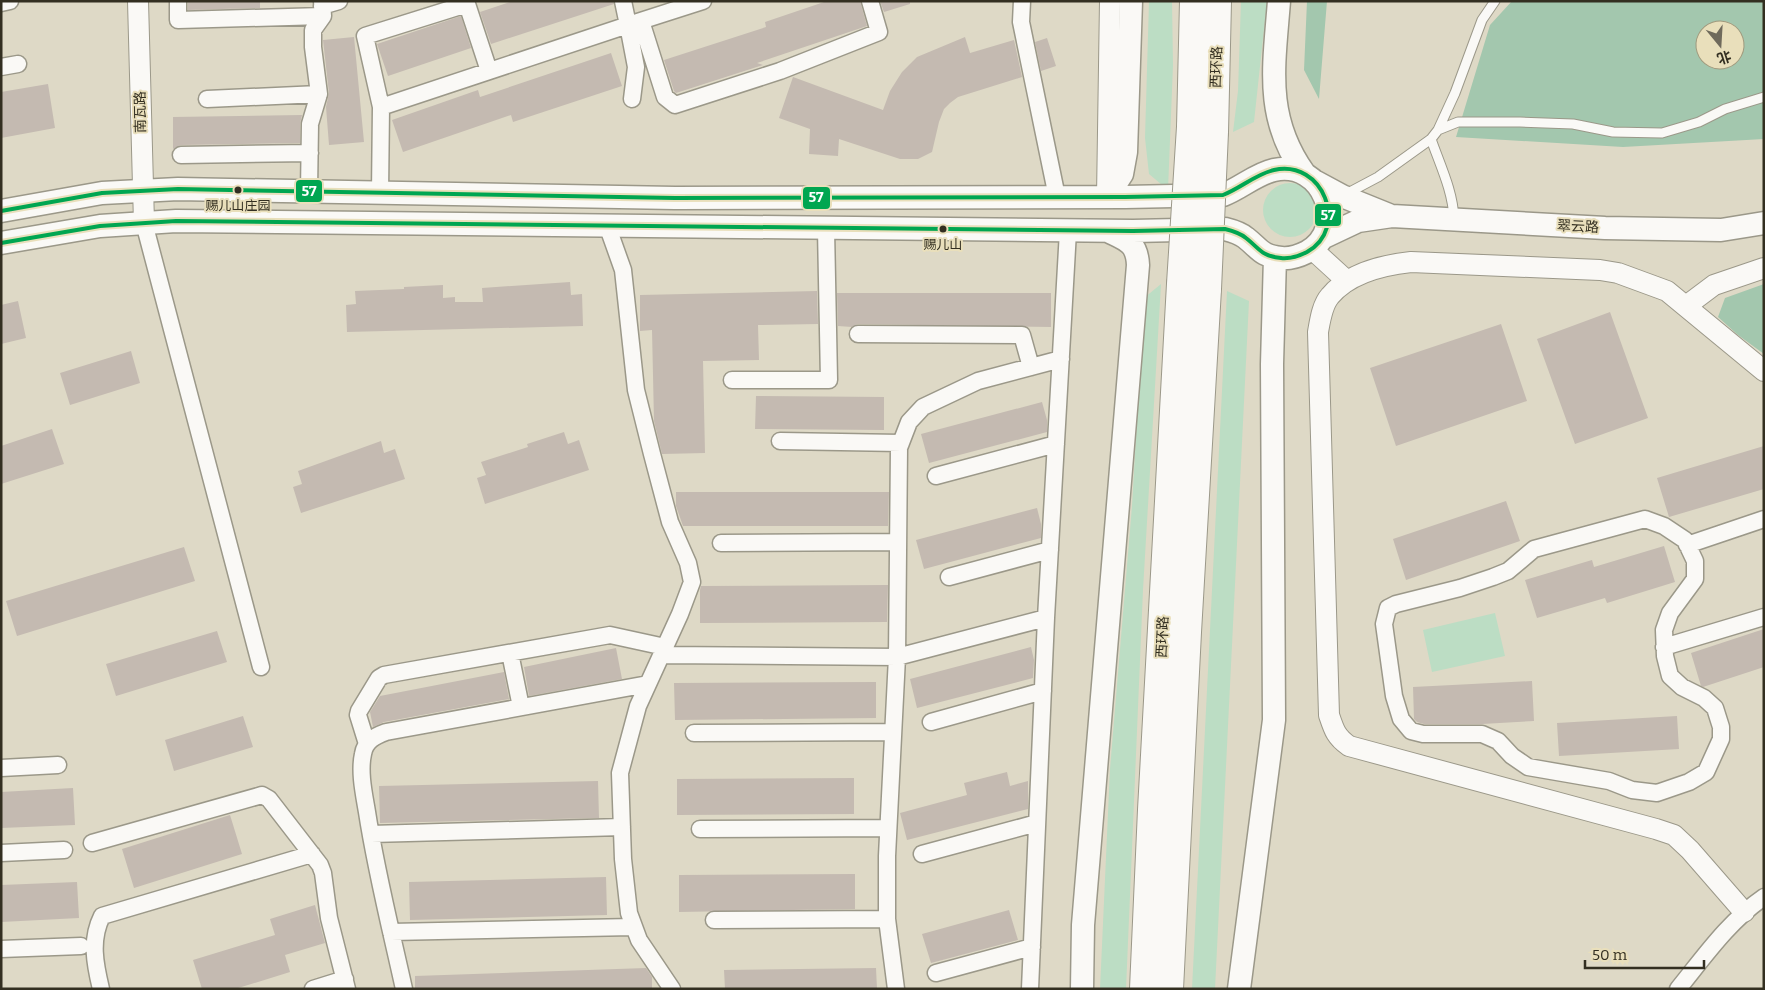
<svg xmlns="http://www.w3.org/2000/svg" width="1765" height="990" viewBox="0 0 1765 990" font-family="Bitter,'Noto Sans SC',serif">
<rect width="100%" height="100%" fill="#ded9c6"/>
<path fill="#bcddc4" d="M 1149,1 L 1172,1 L 1173,65 L 1168,190 L 1149,174 L 1145,138 Z
M 1241,1 L 1267,1 L 1254,122 L 1233,132 L 1238,91 Z
M1263 210a27 27 0 1 1 54 0a27 27 0 1 1-54 0Z
M 1161,284 L 1143,590 L 1126,989 L 1100,989 L 1110,769 L 1132,506 L 1144,298 Z
M 1227,291 L 1249,301 L 1215,989 L 1192,989 Z
M 1495,613 L 1505,656 L 1432,672 L 1423,630 Z"/>
<path fill="#a3c7ae" fill-rule="evenodd" d="M 1307,1 L 1327,1 L 1319,99 L 1304,70 Z
M 1512,1 L 1764,1 L 1764,139 L 1623,147 L 1456,137 L 1490,25 ZM 1705,30 L 1735,30 L 1735,60 L 1705,60 Z
M 1764,284 L 1764,354 L 1738,335 L 1718,317 L 1725,298 Z"/>
<path fill="#c4bab1" d="M 188,1 L 260,1 L 260,8 L 188,10 Z
M 513,1 L 613,1 L 614,4 L 491,44 L 480,12 Z
M 827,1 L 860,1 L 867,26 L 757,63 L 763,65 L 676,93 L 674,91 L 664,60 L 766,27 L 765,22 Z
M 880,1 L 910,1 L 910,4 L 884,12 Z
M 461,16 L 471,48 L 388,76 L 377,44 Z
M 354,37 L 364,142 L 329,145 L 326,107 L 329,93 L 323,40 Z
M 965,37 L 970,53 L 1014,40 L 1022,77 L 958,97 L 950,103 L 944,109 L 939,122 L 932,152 L 918,159 L 900,159 L 839,139 L 838,156 L 809,154 L 810,129 L 779,118 L 793,77 L 883,110 L 890,91 L 902,72 L 917,57 Z
M 1047,38 L 1056,66 L 1041,71 L 1035,42 Z
M 611,53 L 622,86 L 513,122 L 511,115 L 403,152 L 392,120 L 478,90 L 480,97 Z
M 48,84 L 55,128 L 1,138 L 1,92 Z
M 302,115 L 300,124 L 300,143 L 181,145 L 173,149 L 173,117 Z
M 570,282 L 571,295 L 582,294 L 583,326 L 347,332 L 346,305 L 356,304 L 355,291 L 404,289 L 404,287 L 443,285 L 443,298 L 455,297 L 455,302 L 483,302 L 482,288 Z
M 817,291 L 818,324 L 758,325 L 759,360 L 703,361 L 705,453 L 662,454 L 654,421 L 652,330 L 640,331 L 640,295 Z
M 837,293 L 1051,293 L 1051,327 L 858,324 L 852,327 L 838,326 Z
M 18,301 L 26,338 L 1,344 L 1,305 Z
M 1610,312 L 1648,418 L 1575,444 L 1537,339 Z
M 1501,324 L 1527,401 L 1396,446 L 1370,368 Z
M 131,351 L 140,383 L 70,405 L 60,373 Z
M 756,396 L 884,397 L 884,430 L 755,429 Z
M 1042,402 L 1047,420 L 1047,432 L 929,463 L 921,434 Z
M 52,429 L 64,464 L 1,484 L 1,446 Z
M 564,432 L 568,444 L 579,440 L 589,470 L 485,504 L 477,478 L 486,475 L 481,462 L 528,447 L 527,444 Z
M 381,441 L 384,453 L 395,449 L 405,479 L 301,513 L 293,487 L 302,484 L 298,471 Z
M 1764,446 L 1764,489 L 1669,517 L 1657,478 Z
M 676,492 L 889,492 L 888,526 L 683,526 L 676,506 Z
M 1506,501 L 1520,541 L 1406,580 L 1393,539 Z
M 1037,508 L 1041,524 L 1041,538 L 924,569 L 916,540 Z
M 1664,546 L 1675,582 L 1607,603 L 1605,598 L 1537,618 L 1525,580 L 1592,560 L 1594,567 Z
M 184,547 L 195,581 L 17,636 L 6,601 Z
M 888,585 L 887,622 L 700,623 L 700,590 L 701,586 Z
M 1764,629 L 1764,667 L 1703,687 L 1701,686 L 1691,653 Z
M 217,631 L 227,662 L 116,696 L 106,664 Z
M 1031,647 L 1034,660 L 1033,678 L 917,708 L 910,679 Z
M 616,648 L 622,679 L 529,696 L 524,667 Z
M 504,672 L 509,699 L 384,722 L 373,727 L 370,712 L 380,696 Z
M 1532,681 L 1534,721 L 1482,724 L 1424,724 L 1417,722 L 1414,719 L 1413,687 Z
M 876,682 L 876,718 L 675,720 L 674,683 Z
M 243,716 L 253,747 L 174,771 L 165,740 Z
M 1677,716 L 1679,749 L 1559,756 L 1557,723 Z
M 1007,772 L 1010,786 L 1028,781 L 1028,809 L 907,840 L 900,813 L 967,795 L 964,783 Z
M 854,778 L 854,814 L 677,815 L 677,779 Z
M 598,781 L 599,818 L 380,823 L 379,786 Z
M 73,788 L 75,825 L 1,828 L 1,792 Z
M 230,815 L 242,854 L 134,888 L 122,849 Z
M 855,874 L 855,909 L 679,912 L 679,875 Z
M 606,877 L 607,915 L 410,920 L 409,882 Z
M 77,882 L 79,918 L 1,922 L 1,885 Z
M 315,905 L 325,943 L 285,955 L 290,972 L 235,989 L 202,989 L 193,960 L 275,935 L 270,919 Z
M 1009,910 L 1018,940 L 931,963 L 922,934 Z
M 646,968 L 652,977 L 652,989 L 415,989 L 415,976 Z
M 876,968 L 877,989 L 725,989 L 724,970 Z"/>
<g fill="none" stroke-linecap="round" stroke-linejoin="round">
<g stroke="#9b9889" stroke-width="11">
<path id="service" d="M 1438,130 L 1458,122 L 1520,122 L 1573,124 L 1613,132 L 1662,133 L 1699,122 L 1725,109 L 1764,97
M 1431,139 C 1440,165 1453,191 1454,219
M 1346,194 L 1378,177 L 1431,139 L 1438,130 L 1455,93 L 1482,20 L 1495,1"/>
</g>
<g stroke="#9b9889" stroke-width="19">
<path id="minor" d="M 178,1 L 178,20 L 323,16
M 1022,1 L 1021,22 L 1057,197
M 1,3 L 10,1
M 322,6 L 339,1
M 641,21 L 665,97 L 675,105 L 780,71 L 879,32 L 870,1
M 1,67 L 18,64
M 207,99 L 319,94
M 632,99 L 636,67 L 628,25 L 703,1
M 381,107 L 365,36 L 467,4 L 489,71
M 181,155 L 310,153
M 309,191 L 310,124 L 319,94 L 313,47 L 313,30 L 323,16 L 322,1
M 380,193 L 381,107 L 628,25 L 623,1
M 144,223 L 261,667
M 607,225 L 623,270 L 636,390 L 652,454 L 670,522 L 688,563 L 692,582 L 680,614 L 638,706 L 620,773 L 623,859 L 629,913 L 639,940 L 672,989
M 858,334 L 1022,335 L 1031,367
M 732,380 L 829,380 L 826,229
M 780,441 L 901,443
M 936,476 L 1056,444
M 1645,519 L 1664,526 L 1685,540 L 1695,561 L 1695,579 L 1670,613 L 1664,630 L 1665,656 L 1670,676 L 1682,687 L 1704,698 L 1715,708 L 1721,727 L 1721,739 L 1706,772 L 1689,782 L 1657,793 L 1632,790 L 1609,781 L 1528,767 L 1512,756 L 1498,741 L 1482,734 L 1423,734 L 1411,731 L 1401,719 L 1394,696 L 1384,624 L 1388,608 L 1396,604 L 1460,588 L 1493,577 L 1508,571 L 1534,549 Z
M 721,543 L 898,542
M 1687,545 L 1764,519
M 949,577 L 1050,550
M 1664,647 L 1764,617
M 510,653 L 521,707
M 661,655 L 897,657 L 1046,618
M 931,722 L 1043,691
M 694,733 L 893,732
M 367,744 L 358,715 L 359,711 L 379,678 L 384,675 L 610,635 L 665,647
M 1,768 L 58,765
M 700,829 L 888,828
M 371,834 L 622,827
M 92,843 L 262,795 L 269,799 L 320,865 L 323,873 L 329,918 L 347,989
M 1,853 L 64,850
M 922,854 L 1037,823
M 714,920 L 887,919
M 391,932 L 633,927
M 1,949 L 81,946
M 936,973 L 1032,947
M 101,989 C 95,964 90,940 102,916 L 312,854
M 313,989 L 345,979
M 404,989 C 391,930 376,871 367,812 C 364,794 359,772 363,754 C 365,741 375,736 386,732 L 648,684
M 896,989 L 887,919 L 887,856 L 897,657 L 899,448 L 909,422 L 923,407 L 978,381 L 1061,359
M 1030,989 L 1046,618 L 1068,231
M 1678,989 C 1704,957 1729,921 1764,897"/>
</g>
<g stroke="#9b9889" stroke-width="22">
<path id="tertiary" d="M 138,1 L 144,223
M 1107,197 L 1110,1
M 1312,249 L 1347,281
M 1686,306 L 1714,285 L 1764,268
M 1744,912 L 1690,850 L 1674,835 L 1656,829 L 1349,746 C 1336,737 1334,730 1329,715 L 1318,332 C 1320,321 1322,305 1330,296 C 1349,273 1383,265 1411,262 L 1600,270 L 1618,273 L 1667,291 L 1764,371"/>
</g>
<g stroke="#9b9889" stroke-width="25">
<path id="secondary" d="M 1279,1 C 1274,66 1264,117 1304,173
M 1316,182 L 1342,196 L 1389,215
M 1107,197 L 1122,174 L 1126,152 L 1131,1
M 1,211 L 102,193 L 178,189 L 675,198 L 1125,197 L 1223,195 C 1241,188 1256,174 1274,170 C 1323,159 1350,228 1307,252 C 1299,256 1290,259 1281,258 C 1261,256 1260,249 1246,238 C 1240,233 1233,231 1225,229 L 1133,231 L 176,221 L 100,226 L 1,243
M 1322,238 L 1358,221 L 1392,216 L 1605,228 L 1721,230 L 1764,223
M 1082,989 L 1083,925 L 1138,265 C 1137,242 1126,240 1108,231
M 1239,989 L 1274,720 L 1272,364 L 1275,257"/>
</g>
<g stroke="#9b9889" stroke-width="30">
<path id="trunk" d="M 1191,127 L 1194,1
M 1214,132 L 1217,1
M 1144,989 L 1152,810 L 1181,284
M 1169,989 L 1187,632 L 1207,289"/>
</g>
<use href="#service" stroke="#faf9f6" stroke-width="9"/>
<use href="#minor" stroke="#faf9f6" stroke-width="16"/>
<use href="#tertiary" stroke="#faf9f6" stroke-width="20"/>
<use href="#secondary" stroke="#faf9f6" stroke-width="22"/>
<use href="#trunk" stroke="#faf9f6" stroke-width="28"/>
<g stroke="#9b9889" stroke-width="30" stroke-linecap="butt">
<path id="trunk-bridge" d="M 1181,284 L 1191,127
M 1207,289 L 1214,132"/>
</g>
<use href="#trunk-bridge" stroke="#faf9f6" stroke-width="28"/>
<g stroke="#e9dfbb" stroke-width="8">
<path id="bus-1" d="M 1,211 L 102,193 L 178,189 L 675,198 L 1125,197 L 1223,195 C 1241,188 1256,174 1274,170 C 1323,159 1350,228 1307,252 C 1299,256 1290,259 1281,258 C 1261,256 1260,249 1246,238 C 1240,233 1233,231 1225,229 L 1133,231 L 176,221 L 100,226 L 1,243"/>
</g>
<use href="#bus-1" stroke="#00a651" stroke-width="4"/>
</g>
<g fill="#332f21" stroke="#e9dfbb" stroke-width="2">
<circle cx="238" cy="190" r="4.5"/>
<circle cx="943" cy="229" r="4.5"/>
</g>
<g text-anchor="middle" stroke-width="4" stroke-linejoin="round" paint-order="stroke">
<g font-size="13" fill="#332f21" stroke="#e9dfbb">
<text x="238" y="210">赐儿山庄园</text>
<text x="943" y="249">赐儿山</text>
</g>
<g font-size="14" fill="#332f21" stroke="#e9dfbb">
<text transform="translate(1216 67) rotate(-88)" y="5">西环路</text>
<text transform="translate(140 112) rotate(-91)" y="5">南瓦路</text>
<text transform="translate(1578 226) rotate(3)" y="5">翠云路</text>
<text transform="translate(1162 637) rotate(-87)" y="5">西环路</text>
</g>
</g>
<g stroke="#e9dfbb" stroke-width="2">
<rect x="295" y="179" width="28" height="24" rx="5" fill="#00a651"/>
<rect x="802" y="186" width="29" height="24" rx="5" fill="#00a651"/>
<rect x="1314" y="203" width="28" height="24" rx="5" fill="#00a651"/>
</g>
<g font-size="14" text-anchor="middle" font-weight="bold" fill="#fff">
<text x="309" y="196">57</text>
<text x="816" y="202">57</text>
<text x="1328" y="220">57</text>
</g>
<rect width="1765" height="990" fill="none" stroke="#332f21" stroke-width="5"/>
<g transform="translate(1720 45) rotate(162)"><circle r="24" fill="#e9dfbb" stroke="#a0997d"/>
<path d="M0-4L9 19L0 12L-9 19Z" fill="#6f6a5b"/>
<text y="-8" font-size="14" font-weight="bold" text-anchor="middle" fill="#332f21">北</text>
</g>
<path d="M1585 960v8h119v-8" fill="none" stroke="#332f21" stroke-width="2.5"/>
<text x="1592" y="960" font-size="15" fill="#332f21" stroke="#e9dfbb" stroke-width="4" paint-order="stroke">50 m</text>
</svg>
